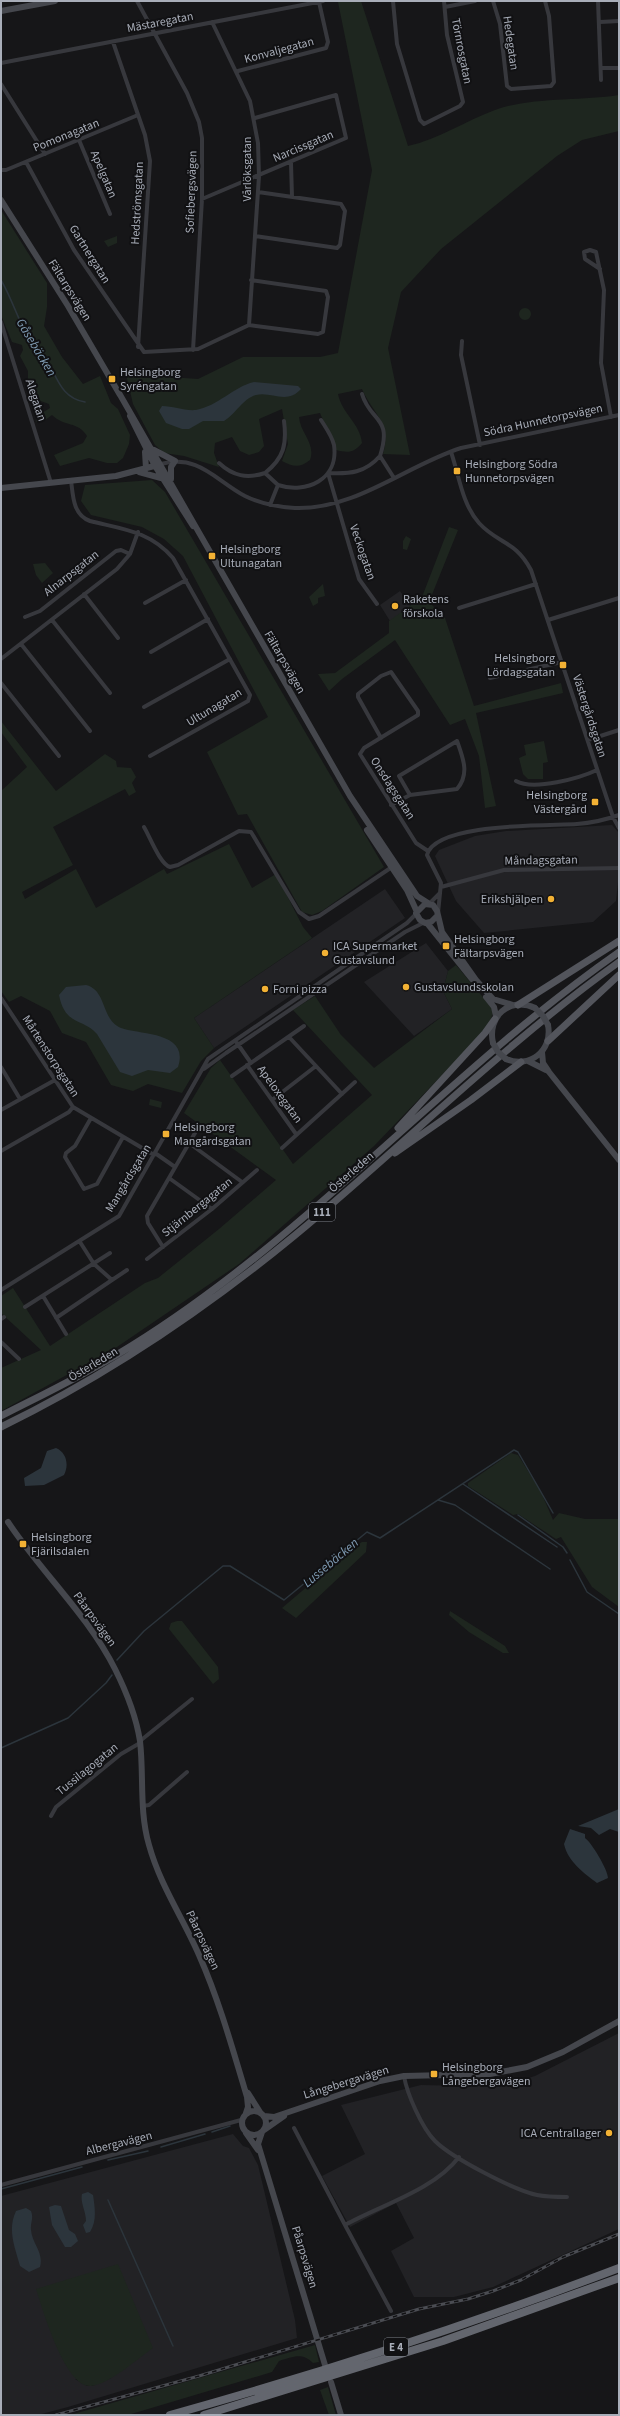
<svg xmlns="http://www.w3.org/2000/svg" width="620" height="2416" viewBox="0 0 620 2416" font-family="'Source Sans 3',sans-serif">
<rect width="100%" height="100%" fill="#161618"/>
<path fill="#222225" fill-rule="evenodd" d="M 400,591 L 411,607 L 390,621 L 380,605 Z
M 612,825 L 619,833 L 619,873 L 616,901 L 593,922 L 484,933 L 456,901 L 435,856 L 439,850 L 475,836 L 506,831 Z
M 385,889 L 405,918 L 214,1048 L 194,1018 Z
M 426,943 L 448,971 L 443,991 L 452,1009 L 414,1036 L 364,982 Z
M 619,2033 L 619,2229 L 493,2287 L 454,2297 L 414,2297 L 391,2251 L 414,2238 L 396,2203 L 350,2227 L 322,2176 L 365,2154 L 341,2105 L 421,2085 L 464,2086 L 512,2083 L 535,2076 Z
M 233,2134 L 243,2146 L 249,2148 L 258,2165 L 295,2320 L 297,2338 L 68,2407 L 38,2415 L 1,2415 L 1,2196 ZM 111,2378 L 92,2386 L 87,2386 L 75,2379 Z"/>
<path fill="#1e261f" d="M 343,1 L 361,1 L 408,146 C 439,139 465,121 495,110 C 530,97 581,101 619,95 L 619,131 L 582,140 L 557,156 L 441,249 L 401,292 L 388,348 L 410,455 L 383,454 C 392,423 373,414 362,389 L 338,394 C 342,414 360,423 362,443 C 354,453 348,453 336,450 L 320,413 L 299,417 C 300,433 316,443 310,460 C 300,468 293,467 282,461 L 288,444 L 282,409 L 259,419 L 264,446 L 259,452 L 249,455 L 240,451 L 232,437 L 215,443 L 214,453 L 219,467 L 184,456 L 164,453 L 155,445 L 133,404 L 126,374 L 198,379 L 243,357 L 320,357 L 338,353 L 372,170 L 338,2 Z
M 1,210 L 47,283 L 47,307 L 44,326 L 62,357 L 83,384 L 100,376 L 111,403 L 118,409 L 130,435 L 129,444 L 123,458 L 117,463 L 107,463 L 89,458 L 60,466 L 54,455 L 83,443 L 87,436 C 78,421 64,427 52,415 L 44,421 L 36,422 L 37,416 L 50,408 L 49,404 L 38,400 L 28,390 L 28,371 L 20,356 L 23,350 L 22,345 L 12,342 L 1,315 Z
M 117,236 L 117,243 L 108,247 L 104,241 Z
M519 314a6 6 0 1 1 12 0a6 6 0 1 1-12 0Z
M 152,480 L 165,492 L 384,867 L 322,911 L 312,915 L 302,912 L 247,814 L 238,815 L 207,752 L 268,717 L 183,556 L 164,539 L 142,527 L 91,515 L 81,501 L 85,485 Z
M 449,527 L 458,530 L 429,602 L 445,618 L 474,706 L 561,683 L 563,693 L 476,713 L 496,806 L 485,808 L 479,756 L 465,719 L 450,725 L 395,640 L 342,679 L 329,691 L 318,674 L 335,673 L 389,633 L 389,621 L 422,597 Z
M 406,536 L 411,539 L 407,550 L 403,549 L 403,541 Z
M 45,563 L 53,573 L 42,583 L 36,575 L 33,564 Z
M 323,584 L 325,596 L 318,598 L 318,603 L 313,606 L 309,597 Z
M 1,721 L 56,791 L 105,754 L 116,761 L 117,767 L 131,768 L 136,777 L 132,783 L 136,792 L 129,796 L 125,789 L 53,827 L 73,865 L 22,892 L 25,899 L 76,869 L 96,908 L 164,869 L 167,874 L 229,844 L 252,888 L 276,874 L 303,927 L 312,938 L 194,1018 L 214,1048 L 201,1061 L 182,1093 L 148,1084 L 133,1091 L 111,1085 L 86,1042 L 62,1033 L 50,1011 L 21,996 L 9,1002 L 1,991 L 1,791 L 27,767 L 1,732 Z
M 544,741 L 548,762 L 543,763 L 543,779 L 528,779 L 523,774 L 519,758 L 526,755 L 524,745 Z
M 456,965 L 492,1008 L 493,1013 L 488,1027 L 374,1146 L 239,1264 L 114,1349 L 1,1411 L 1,1368 L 41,1350 L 1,1313 L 1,1296 L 13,1288 L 50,1346 L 145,1283 L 158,1278 L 219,1229 L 276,1180 L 184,1113 L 211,1068 L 220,1060 L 293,1164 L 372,1095 L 293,1010 L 315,996 L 341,1035 L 374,1068 L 452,1009 L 443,991 L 448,971 Z
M 150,1099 L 162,1102 L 161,1108 L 149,1105 Z
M 511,1453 L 518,1455 L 541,1492 L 553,1520 L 559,1513 L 585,1519 L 619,1519 L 619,1607 L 592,1587 L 561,1537 L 556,1539 L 518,1514 L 513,1515 L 468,1486 L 468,1483 Z
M 362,1542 L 367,1542 L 366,1552 L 296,1618 L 282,1608 L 355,1546 Z
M 450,1611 L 505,1646 L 509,1653 L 503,1653 L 469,1632 L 449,1615 Z
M 177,1621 L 182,1621 L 218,1667 L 219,1679 L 213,1684 L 169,1629 L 171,1623 Z
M 118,2264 L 153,2348 C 137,2359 110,2384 91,2386 C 65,2388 43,2310 36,2289 Z
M 315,2345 L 319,2362 L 313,2363 C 302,2352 293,2357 279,2361 L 272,2372 L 128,2415 L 70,2415 Z
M 328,2387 L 336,2415 L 329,2415 L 320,2390 Z"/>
<path fill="#2c353c" d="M 254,382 L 298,386 L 301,389 C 287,405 271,391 256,395 C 242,399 236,414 224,421 L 203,421 L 189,429 L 182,429 L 166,423 L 159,411 L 162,406 C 173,406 184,411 196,410 C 218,406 233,387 254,382 Z
M 86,985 C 107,990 101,1020 121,1028 C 139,1035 190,1031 178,1067 L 170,1073 L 148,1070 L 132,1076 L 120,1072 L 97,1034 C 83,1018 65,1026 59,995 L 66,987 Z
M 56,1448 C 67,1453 69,1465 64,1475 L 44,1485 L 25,1486 L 24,1478 L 41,1468 L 47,1451 Z
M 619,1809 L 619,1832 L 610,1829 L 599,1835 L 591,1828 L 578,1826 Z
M 570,1829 L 585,1834 L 585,1838 C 592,1843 608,1870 608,1878 L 597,1883 C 584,1873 568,1862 564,1844 Z
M 88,2192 L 93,2195 C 95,2208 97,2221 90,2232 L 86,2233 L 83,2225 L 86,2221 C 86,2211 80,2203 82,2194 Z
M 55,2205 L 61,2206 L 69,2230 L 75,2234 L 78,2241 L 71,2247 L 65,2247 L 52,2225 L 49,2207 Z
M 26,2208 L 31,2211 C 34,2219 30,2223 31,2230 C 32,2244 44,2252 40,2267 L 29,2272 L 20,2266 C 15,2247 7,2230 16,2211 Z"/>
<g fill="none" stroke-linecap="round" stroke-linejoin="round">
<path stroke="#2c353c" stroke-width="1.5" d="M 1,280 C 12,298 21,329 32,343 C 36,347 40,349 43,354 C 57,373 58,397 85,402
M 463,1484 L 557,1547
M 438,1500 L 455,1505 L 550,1569
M 518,1515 L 563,1547 L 567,1553
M 570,1560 L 587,1592 L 619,1614
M 117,1660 L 144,1631 L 223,1566 L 230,1566 L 284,1600 L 367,1532 L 380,1538 L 514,1450 L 518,1452 L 553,1513
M 1,1748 L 68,1718 L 106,1683 L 112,1675
M 212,2132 L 230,2126
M 161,2147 L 205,2134
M 108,2160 L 148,2151
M 1,2189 L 82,2167
M 108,2200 L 173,2346"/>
<path stroke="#37383d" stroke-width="4" d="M 137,1 L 187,93 L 199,122 L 202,138 L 202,199 L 193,350
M 393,1 L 397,44 L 420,120 L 424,124 L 460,106 L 463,102 L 447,35 L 444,1
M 493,1 L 500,24 L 507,86 L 511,89 L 551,86 L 554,82 L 549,16 L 545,1
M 598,1 L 601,80
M 445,7 L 475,1
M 212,22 L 250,101 L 258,143 L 259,176 L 249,325
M 600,22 L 619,21
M 113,42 L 145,135 L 150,161 L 138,347
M 1,63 L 323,1
M 601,68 L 619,68
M 238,71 L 326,48 L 328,42 L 319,2
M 1,84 L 45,154
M 79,140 L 110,214
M 26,162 L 74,250 L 144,352 L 198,349 L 249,325 L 318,334 L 323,332 L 328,297 L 326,291 L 251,280
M 291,163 L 292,197
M 1,170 L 6,170 L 138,115
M 202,199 L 346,138 L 336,95 L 255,118
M 255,236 L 337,248 L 340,245 L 345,211 L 341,204 L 258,192
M 600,269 L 585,259 L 584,252 L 590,250 L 596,252 L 604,290 L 601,363 L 611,417
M 1,322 L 51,483
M 462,341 L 461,355 L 480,445
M 362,394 C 370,422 393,416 380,456 L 394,478
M 451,452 C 459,475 462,504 479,523 C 498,544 515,540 531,570 L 613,817 L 619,828
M 219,463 C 233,476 247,479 265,473
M 161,464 C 199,454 215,480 245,496 C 261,504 277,507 295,508 C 356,510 405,466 461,448 L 619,415
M 71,480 C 73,496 73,515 90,521 C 122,529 150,531 173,558 L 250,695 L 248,701 L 150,756
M 278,485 L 265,473 C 284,458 287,444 284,421
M 270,505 L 278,485 C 306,494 339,480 334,445 C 332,436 326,428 321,420
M 84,594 L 118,638
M 145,603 L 186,580
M 377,604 L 359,579 L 328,473 C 350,474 365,473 380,456
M 459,608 L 536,584
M 25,617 L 40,611 L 116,551 L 121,550 L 130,554
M 52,620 L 110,693
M 548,620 L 619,598
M 21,644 L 90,731
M 151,652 L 208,619
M 1,659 L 117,569 L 130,554 L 138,532
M 490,678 L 562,662
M 1,683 L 59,756
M 144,707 L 230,659
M 381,738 L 358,697 L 358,694 L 381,676 L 391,672 L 418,711 L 418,715 L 364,748 L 360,754 L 416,843 L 428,851
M 588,740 L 619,730
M 516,781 C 534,791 580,778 597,770
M 391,805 L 410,795 L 457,789 C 470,774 463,758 457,741 L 399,776 L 410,795
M 144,827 C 150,837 160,864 170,867 L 178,865 L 239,831 L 251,832 L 299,912 L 309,919 L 319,916 L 392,867
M 441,887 L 504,870 L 619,868
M 430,903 L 440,893
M 438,913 L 441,883 L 427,855 C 435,822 550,826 577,824 C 592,823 605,820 619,815
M 1,998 L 73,1107 L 154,1155
M 289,1037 L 342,1094
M 237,1043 L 251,1063
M 247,1065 L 296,1134
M 1,1067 L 20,1099
M 204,1069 L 226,1053 L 405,932 L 423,923
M 232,1076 L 304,1026
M 272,1100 L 316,1066
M 1,1110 L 55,1080
M 91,1118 L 75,1146 L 66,1153 L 65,1157 L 84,1189 L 97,1184 L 123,1137
M 189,1143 L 242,1182
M 282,1148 L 355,1082
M 1,1151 L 69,1112 L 73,1107
M 155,1153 L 175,1167
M 169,1178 L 212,1209
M 80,1242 L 94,1264 L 112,1280 L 127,1270
M 163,1247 L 148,1223 L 147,1216 L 199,1126
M 147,1259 L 212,1209 L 257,1170
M 1,1290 L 119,1216 L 208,1059 L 407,923 L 416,914
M 43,1296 L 66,1334
M 25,1307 L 110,1253
M 56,1318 L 112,1280
M 1,1319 L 4,1317
M 1,1342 L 19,1359
M 140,1741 L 192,1699
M 143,1806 L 149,1805 L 187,1772
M 51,1816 L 56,1807 L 121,1754 L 140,1743
M 404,2076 C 407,2094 422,2128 435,2141 C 452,2158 514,2190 537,2195 C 547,2197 557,2197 567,2197
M 294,2128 L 345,2225
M 1,2185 L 241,2120
M 391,2311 L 345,2225 C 381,2205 434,2190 459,2157"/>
<path stroke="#45474d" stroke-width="6" d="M 1,11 L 55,1
M 1,200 L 68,306 L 120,395
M 119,393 L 350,796 L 417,896 L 428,903
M 130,416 L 155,466 L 193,526
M 154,450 L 175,461 L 171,467 L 171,479
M 145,452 L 146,469
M 139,472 L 161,478
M 1,488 L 116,476 L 158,465
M 367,830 L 407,890 L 417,912
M 437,916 L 431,922 L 425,923 L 420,920 L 416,913 L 425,904 L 433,905 L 437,911 L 442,932 L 476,980 L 493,999 L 513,1005
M 427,923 L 472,979
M 486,997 L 494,1007 L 496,1016
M 493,1043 C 487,1017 509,996 535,1008
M 542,1052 L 543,1063 L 549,1072 L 619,1160
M 506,1059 C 529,1069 553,1051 548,1025
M 528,1061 L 546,1070
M 8,1522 C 41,1572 88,1615 115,1669 C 126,1691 136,1716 140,1741 C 144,1775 139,1811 149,1845 C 160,1885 183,1918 199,1955 C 219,2000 233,2050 247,2097 L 248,2107 L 246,2113
M 248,2093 L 260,2112
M242 2123a12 12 0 1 1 24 0a12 12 0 1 1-24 0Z
M 264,2116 L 274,2117 L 380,2081 L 404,2076 L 490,2074 L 527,2067 L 563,2052 L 619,2021
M 264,2130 L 284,2116
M 262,2132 L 258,2144 L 325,2365
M 246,2133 L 258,2150
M 331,2382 L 341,2415"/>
<path stroke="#53555c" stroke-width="7" d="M 518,1005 L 619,941
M 548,1041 L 619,975
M 398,1128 L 485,1033 L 495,1019
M 395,1153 L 471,1100 L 521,1062
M 1,1416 C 40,1396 80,1377 118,1354 C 170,1323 220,1286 267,1248 C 386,1151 493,1040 619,952
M 1,1427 C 106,1376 204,1310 294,1236 C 403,1146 503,1045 619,962"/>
<path stroke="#63666e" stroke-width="8" d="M 170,2415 C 322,2373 472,2324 619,2268
M 204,2415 L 443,2341 L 619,2278"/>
<g stroke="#4a4c52" stroke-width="3">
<path id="rail" d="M 56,2415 L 199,2376 L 419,2309 L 468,2299 L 493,2291 L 521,2280 L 563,2257 L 619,2234"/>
</g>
<use href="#rail" stroke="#111113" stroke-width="1.5" stroke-dasharray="4.5" stroke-linecap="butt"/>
<path stroke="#45474d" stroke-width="6" d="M 535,1008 L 543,1016 L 548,1025
M 493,1043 L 498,1052 L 506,1059"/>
</g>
<g fill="#f2b134" stroke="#111113" stroke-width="1.5">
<rect x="108" y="375" width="8" height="8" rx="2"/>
<rect x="453" y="467" width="8" height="8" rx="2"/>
<rect x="208" y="552" width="8" height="8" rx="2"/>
<circle cx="395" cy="606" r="4"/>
<rect x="559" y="661" width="8" height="8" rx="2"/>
<rect x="591" y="798" width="8" height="8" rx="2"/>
<circle cx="551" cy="899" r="4"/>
<rect x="442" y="942" width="8" height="8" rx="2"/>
<circle cx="325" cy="953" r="4"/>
<circle cx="406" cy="987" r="4"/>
<circle cx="265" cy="989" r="4"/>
<rect x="162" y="1130" width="8" height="8" rx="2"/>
<rect x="19" y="1540" width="8" height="8" rx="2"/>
<rect x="430" y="2070" width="8" height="8" rx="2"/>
<circle cx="609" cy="2133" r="4"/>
</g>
<g text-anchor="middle" stroke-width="4" stroke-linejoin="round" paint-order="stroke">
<g fill="#111113" stroke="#7b7e86" stroke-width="1">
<rect x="309" y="1203" width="26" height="18" rx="3"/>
<rect x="384" y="2338" width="24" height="18" rx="3"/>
</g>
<g font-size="11" font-weight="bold" fill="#a8adb8">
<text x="322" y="1216">111</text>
<text x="396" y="2351">E 4</text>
</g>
<g font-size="12" fill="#a8adb8" stroke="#111113">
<text transform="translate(160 22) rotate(-11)" y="4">Mästaregatan</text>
<text transform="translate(511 43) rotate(82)" y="4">Hedegatan</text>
<text transform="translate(279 50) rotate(-15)" y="4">Konvaljegatan</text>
<text transform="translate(462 51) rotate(79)" y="4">Törnrosgatan</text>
<text transform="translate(66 135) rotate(-22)" y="4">Pomonagatan</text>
<text transform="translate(303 146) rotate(-23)" y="4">Narcissgatan</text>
<text transform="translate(247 169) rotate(-90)" y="4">Vårlöksgatan</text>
<text transform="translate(104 174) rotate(67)" y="4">Apelgatan</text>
<text transform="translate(191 192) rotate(-88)" y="4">Sofiebergsvägen</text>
<text transform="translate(137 203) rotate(-87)" y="4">Hedströmsgatan</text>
<text transform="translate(90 254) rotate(58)" y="4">Gartnergatan</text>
<text transform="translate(70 290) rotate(58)" y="4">Fältarpsvägen</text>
<text transform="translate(36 400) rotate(72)" y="4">Alegatan</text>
<text transform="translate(543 420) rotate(-12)" y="4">Södra Hunnetorpsvägen</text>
<text transform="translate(363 552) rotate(71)" y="4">Veckogatan</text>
<text transform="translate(71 573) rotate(-38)" y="4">Alnarpsgatan</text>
<text transform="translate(285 662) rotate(60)" y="4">Fältarpsvägen</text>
<text transform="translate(214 707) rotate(-31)" y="4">Ultunagatan</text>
<text transform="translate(590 716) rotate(72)" y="4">Västergårdsgatan</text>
<text transform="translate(393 788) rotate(57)" y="4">Onsdagsgatan</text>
<text transform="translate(541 860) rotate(-1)" y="4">Måndagsgatan</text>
<text transform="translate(51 1056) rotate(57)" y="4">Mårtenstorpsgatan</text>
<text transform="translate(280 1094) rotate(54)" y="4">Apeloxegatan</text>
<text transform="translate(351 1172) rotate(-41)" y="4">Österleden</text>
<text transform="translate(128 1178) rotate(-59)" y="4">Mangårdsgatan</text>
<text transform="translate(197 1207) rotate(-39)" y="4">Stjärnbergagatan</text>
<text transform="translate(93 1364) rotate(-31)" y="4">Österleden</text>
<text transform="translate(95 1619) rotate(54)" y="4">Påarpsvägen</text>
<text transform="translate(87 1769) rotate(-39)" y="4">Tussilagogatan</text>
<text transform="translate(203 1940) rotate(65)" y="4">Påarpsvägen</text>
<text transform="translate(346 2082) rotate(-17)" y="4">Långebergavägen</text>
<text transform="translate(119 2143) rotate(-14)" y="4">Albergavägen</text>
<text transform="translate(305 2257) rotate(73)" y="4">Påarpsvägen</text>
</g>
<g font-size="12" fill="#a8adb8" stroke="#111113" text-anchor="start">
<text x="120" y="376">Helsingborg<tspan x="120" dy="14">Syréngatan</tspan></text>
<text x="465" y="468">Helsingborg Södra<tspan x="465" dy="14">Hunnetorpsvägen</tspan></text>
<text x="220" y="553">Helsingborg<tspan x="220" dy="14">Ultunagatan</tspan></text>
<text x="403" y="603">Raketens<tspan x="403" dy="14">förskola</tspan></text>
<text x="555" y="662" text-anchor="end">Helsingborg<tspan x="555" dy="14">Lördagsgatan</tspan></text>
<text x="587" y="799" text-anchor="end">Helsingborg<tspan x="587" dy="14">Västergård</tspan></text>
<text x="543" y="903" text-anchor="end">Erikshjälpen</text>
<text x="454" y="943">Helsingborg<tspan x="454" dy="14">Fältarpsvägen</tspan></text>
<text x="333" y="950">ICA Supermarket<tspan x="333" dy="14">Gustavslund</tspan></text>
<text x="414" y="991">Gustavslundsskolan</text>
<text x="273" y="993">Forni pizza</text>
<text x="174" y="1131">Helsingborg<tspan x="174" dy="14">Mangårdsgatan</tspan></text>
<text x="31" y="1541">Helsingborg<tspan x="31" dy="14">Fjärilsdalen</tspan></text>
<text x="442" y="2071">Helsingborg<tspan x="442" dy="14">Långebergavägen</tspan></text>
<text x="601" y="2137" text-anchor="end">ICA Centrallager</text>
</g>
<g font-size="13" font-style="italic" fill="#7f9bb3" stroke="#111113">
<text transform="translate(37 347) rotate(59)" y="5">Gåsebäcken</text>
<text transform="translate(330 1562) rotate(-40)" y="5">Lussebäcken</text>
</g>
</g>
<rect width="620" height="2416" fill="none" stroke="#a8adb8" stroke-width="4"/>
</svg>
